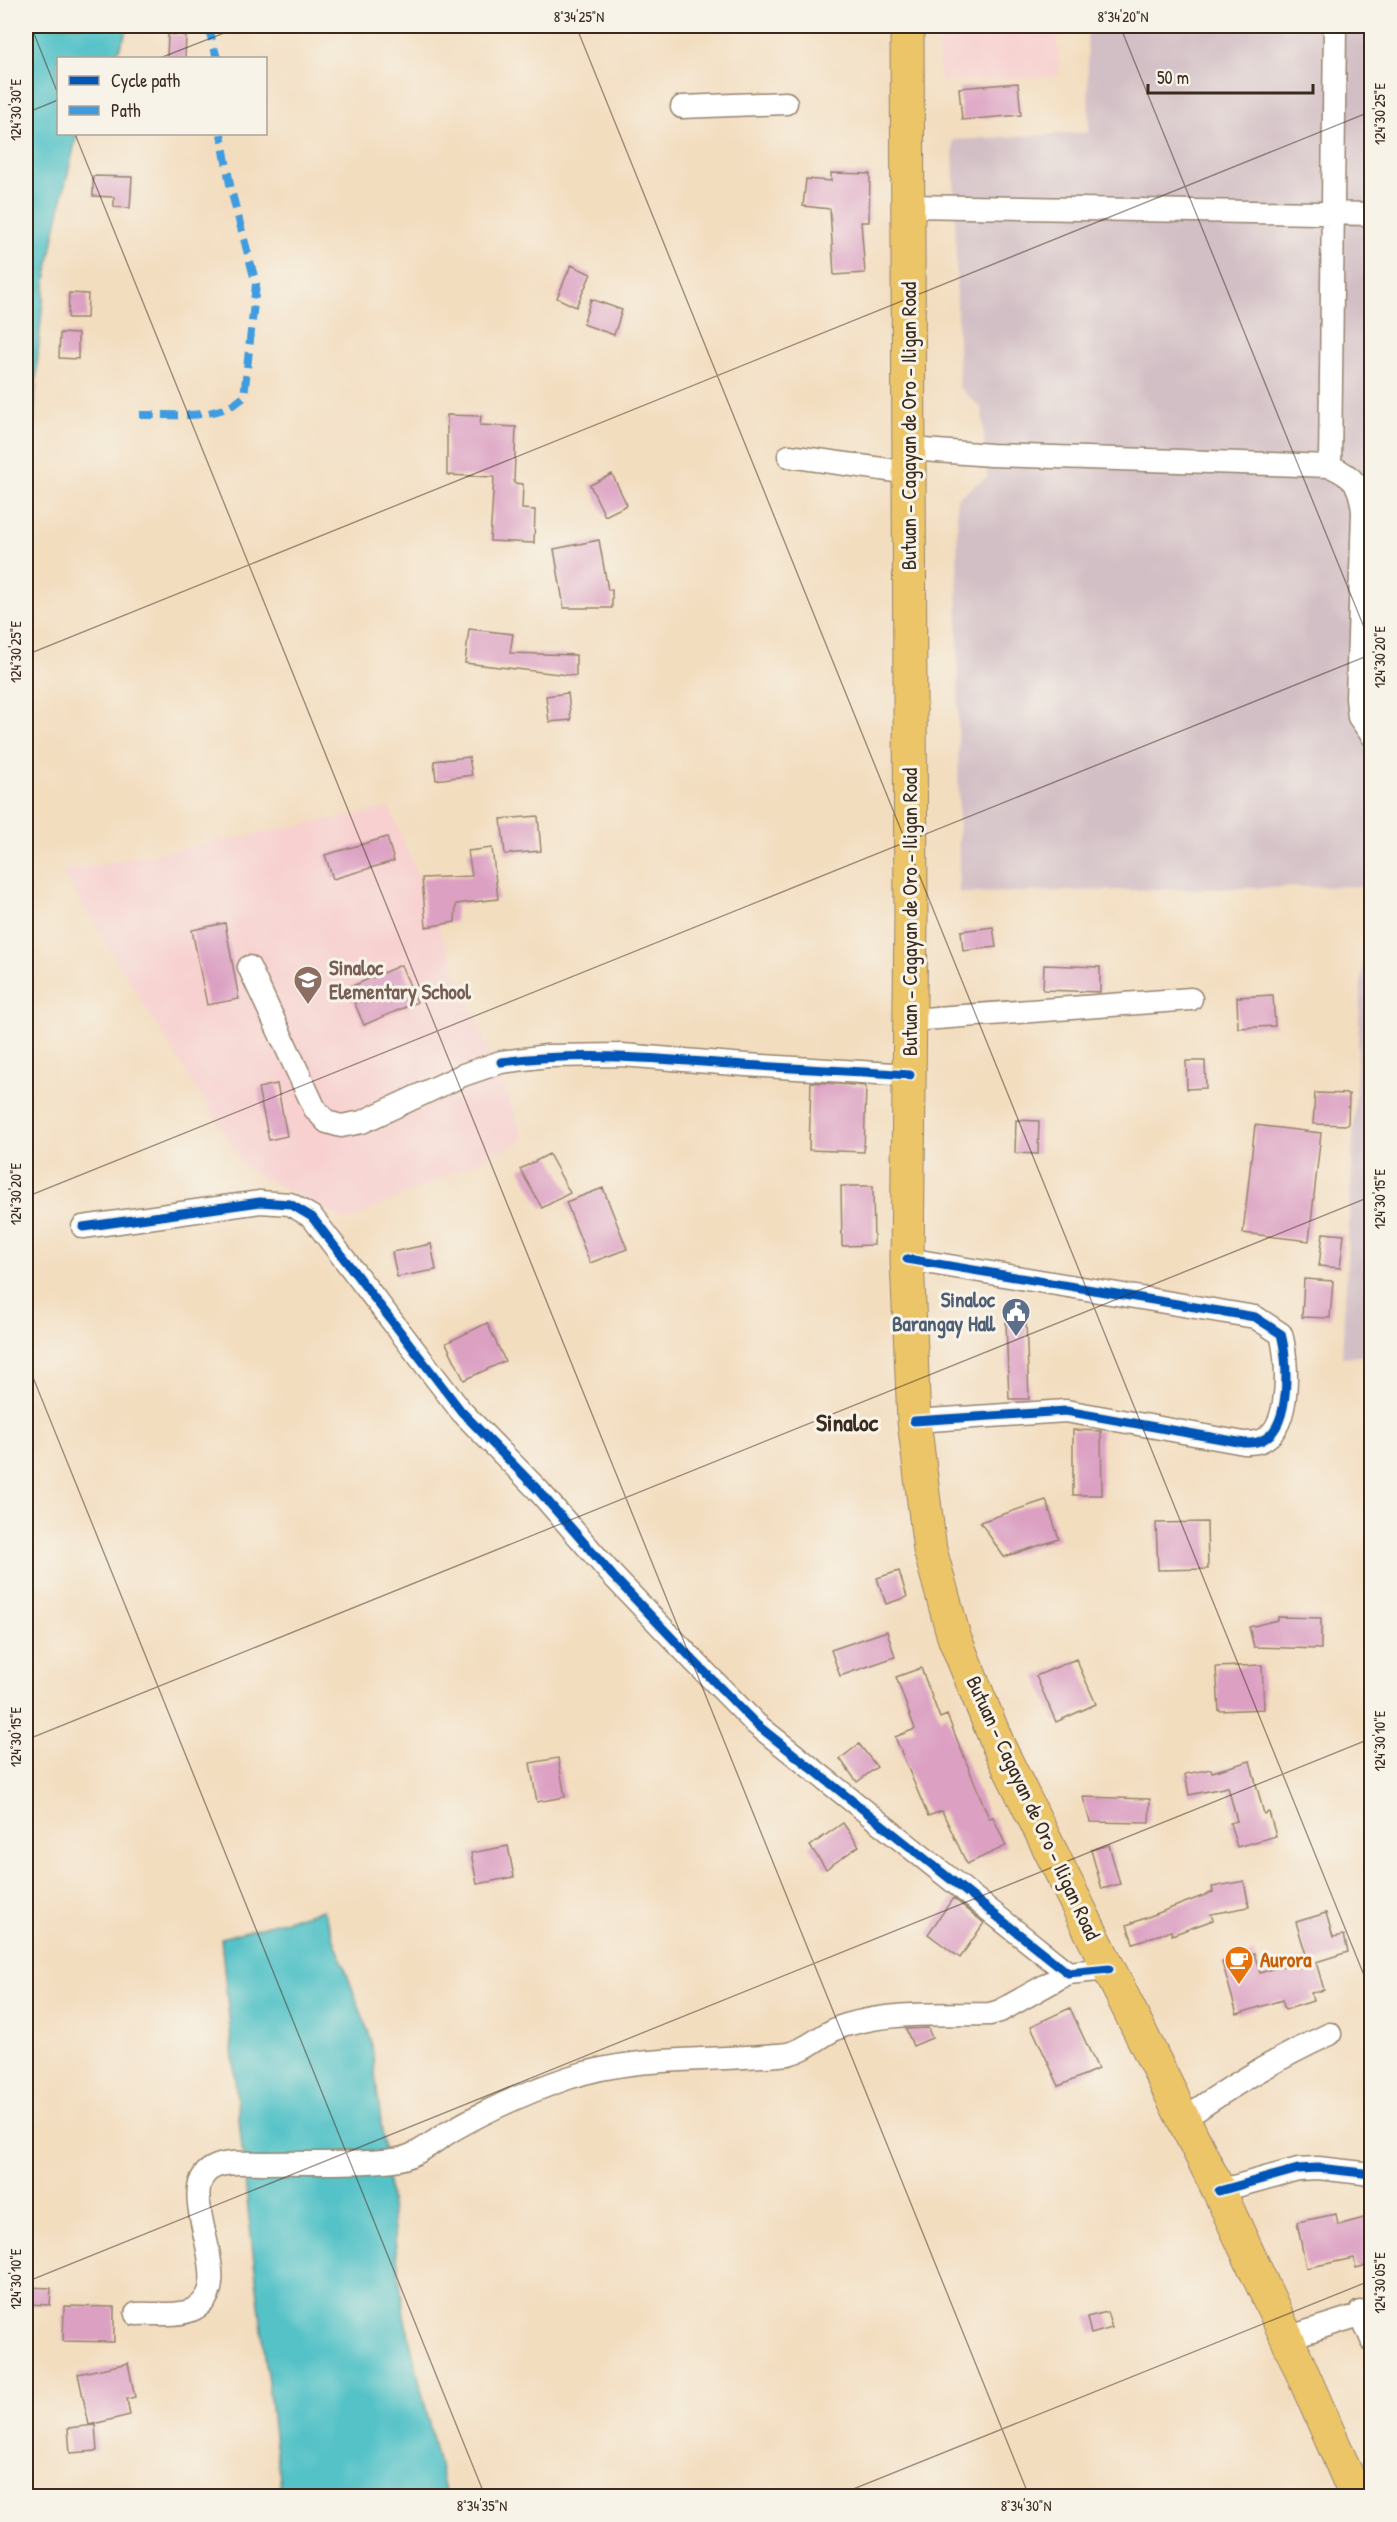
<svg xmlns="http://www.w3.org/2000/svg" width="1397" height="2522" viewBox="0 0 1397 2522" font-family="'Patrick Hand',sans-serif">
<rect width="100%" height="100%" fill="#f7f3e8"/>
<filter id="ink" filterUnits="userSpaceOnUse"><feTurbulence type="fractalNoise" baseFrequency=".0167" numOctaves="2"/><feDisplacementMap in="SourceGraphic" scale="12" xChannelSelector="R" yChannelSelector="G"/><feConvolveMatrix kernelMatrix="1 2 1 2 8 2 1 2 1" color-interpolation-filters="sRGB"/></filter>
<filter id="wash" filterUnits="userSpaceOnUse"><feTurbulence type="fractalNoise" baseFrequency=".008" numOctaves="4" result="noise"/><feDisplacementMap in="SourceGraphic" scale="24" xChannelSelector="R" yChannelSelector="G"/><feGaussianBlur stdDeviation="1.35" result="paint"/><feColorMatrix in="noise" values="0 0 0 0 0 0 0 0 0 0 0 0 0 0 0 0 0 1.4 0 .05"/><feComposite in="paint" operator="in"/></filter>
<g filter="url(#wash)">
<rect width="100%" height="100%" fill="#f3ddbf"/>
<path fill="#f7d0cf" d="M 937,26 L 1057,26 L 1059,76 L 940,82 Z
M 390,808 L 525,1140 L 347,1221 L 246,1169 L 62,872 Z"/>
<path fill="#d2bec5" d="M 1087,26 L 1371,26 L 1371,1355 L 1342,1357 L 1366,886 L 959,893 L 957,498 L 987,477 L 982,409 L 959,387 L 953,140 L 1089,132 Z"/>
<path fill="#54c2c8" stroke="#487673" stroke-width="1.5" d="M 26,26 L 129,26 L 117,54 L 95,54 L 93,58 L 58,58 L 58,134 L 77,134 C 64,191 49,250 42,309 C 31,416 30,525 26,633 Z
M 323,1910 L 371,2039 L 404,2315 L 446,2496 L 281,2496 L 248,2209 L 221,1938 Z"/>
<g id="blocks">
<path fill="#dca0c3" d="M 168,34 L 186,35 L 185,58 L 167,58 Z
M 1018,83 L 1021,115 L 962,120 L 959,88 Z
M 831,173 L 870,174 L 869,222 L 861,222 L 865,273 L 834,275 L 830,209 L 803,206 L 806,179 L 831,181 Z
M 93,176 L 132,177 L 130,208 L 114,207 L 114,197 L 93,196 Z
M 571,265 L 591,274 L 576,307 L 557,298 Z
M 69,293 L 88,294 L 87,318 L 68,318 Z
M 591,299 L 622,310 L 614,335 L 583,324 Z
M 60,333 L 78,334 L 78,359 L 59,358 Z
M 447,415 L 481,416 L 480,425 L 516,427 L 514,483 L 523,484 L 522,509 L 535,510 L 534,543 L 490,541 L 494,477 L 447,475 Z
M 612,474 L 627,505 L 605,516 L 590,485 Z
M 599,540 L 608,590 L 612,590 L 612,608 L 564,608 L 554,549 Z
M 469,629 L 513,634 L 510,653 L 576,655 L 576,676 L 465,663 Z
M 568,693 L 571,720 L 549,722 L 546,696 Z
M 469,757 L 472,775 L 436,780 L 434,761 Z
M 538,816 L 541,851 L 505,854 L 501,819 Z
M 387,837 L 394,861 L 333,879 L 325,855 Z
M 492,848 L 498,899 L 456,904 L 455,922 L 426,927 L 422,878 L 472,876 L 468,851 Z
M 225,923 L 239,999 L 207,1005 L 192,930 Z
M 993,927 L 996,947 L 963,951 L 961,931 Z
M 401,965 L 417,1002 L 364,1025 L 348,988 Z
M 1044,965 L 1100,967 L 1100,992 L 1043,990 Z
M 1273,995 L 1275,1026 L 1238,1028 L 1237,997 Z
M 1186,1061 L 1205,1061 L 1206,1088 L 1187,1089 Z
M 811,1082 L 866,1086 L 864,1152 L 809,1150 Z
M 277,1084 L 287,1136 L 269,1140 L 258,1088 Z
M 1315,1093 L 1349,1094 L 1348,1125 L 1313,1124 Z
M 1016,1120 L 1039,1121 L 1038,1154 L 1015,1153 Z
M 1255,1125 L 1321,1133 L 1309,1241 L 1243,1233 Z
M 549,1154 L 570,1193 L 542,1208 L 520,1169 Z
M 841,1186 L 873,1186 L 874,1245 L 842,1246 Z
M 603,1188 L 627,1249 L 590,1263 L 566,1202 Z
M 1323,1233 L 1344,1235 L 1340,1268 L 1319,1266 Z
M 431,1244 L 436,1270 L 397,1277 L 392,1252 Z
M 1304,1279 L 1333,1281 L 1330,1318 L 1302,1317 Z
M 1026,1321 L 1029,1399 L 1009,1399 L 1006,1322 Z
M 487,1323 L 505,1361 L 464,1380 L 446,1343 Z
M 1073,1430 L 1101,1431 L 1102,1495 L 1073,1495 Z
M 1046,1500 L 1059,1539 L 1004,1557 L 980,1522 Z
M 1207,1522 L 1208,1569 L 1158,1570 L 1156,1523 Z
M 899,1571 L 907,1597 L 886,1604 L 877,1578 Z
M 1278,1617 L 1321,1618 L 1321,1649 L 1254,1647 L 1249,1627 L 1278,1620 Z
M 887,1631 L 895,1657 L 840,1676 L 831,1650 Z
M 1076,1659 L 1096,1704 L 1056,1722 L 1036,1676 Z
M 1262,1665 L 1264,1709 L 1219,1711 L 1216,1667 Z
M 921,1668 L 940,1718 L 947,1715 L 989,1818 L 993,1817 L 1006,1846 L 967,1864 L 942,1811 L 928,1816 L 895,1737 L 915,1729 L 896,1677 Z
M 859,1744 L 877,1767 L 857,1782 L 840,1759 Z
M 558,1758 L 565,1797 L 537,1802 L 530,1763 Z
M 1250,1761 L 1264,1814 L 1269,1812 L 1276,1836 L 1237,1847 L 1230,1823 L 1237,1821 L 1228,1787 L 1189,1795 L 1185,1774 L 1211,1769 L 1212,1772 Z
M 1083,1797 L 1150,1799 L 1149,1823 L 1090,1822 Z
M 843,1823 L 859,1846 L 826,1869 L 810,1846 Z
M 1109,1845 L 1120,1884 L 1102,1889 L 1091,1850 Z
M 508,1846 L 514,1877 L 477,1884 L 471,1853 Z
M 1244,1881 L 1249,1907 L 1211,1914 L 1213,1920 L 1172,1935 L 1171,1931 L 1133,1943 L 1127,1925 L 1213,1892 L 1212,1887 Z
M 953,1898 L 984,1923 L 960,1958 L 928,1934 Z
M 1326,1913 L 1333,1937 L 1344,1935 L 1348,1952 L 1316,1962 L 1324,1990 L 1311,1993 L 1313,2001 L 1285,2010 L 1282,2000 L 1237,2014 L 1222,1962 L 1254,1953 L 1260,1973 L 1307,1958 L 1296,1922 Z
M 1070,2008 L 1098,2069 L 1059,2086 L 1031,2026 Z
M 928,2028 L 932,2038 L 913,2046 L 906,2029 Z
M 1336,2214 L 1338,2225 L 1371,2216 L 1371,2264 L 1356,2268 L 1354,2258 L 1306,2268 L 1297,2222 Z
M 26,2287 L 51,2288 L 50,2305 L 26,2304 Z
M 64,2306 L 114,2307 L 114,2342 L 63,2341 Z
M 1107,2312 L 1112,2328 L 1091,2334 L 1087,2317 Z
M 128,2363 L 135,2397 L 127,2399 L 130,2415 L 89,2425 L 78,2374 Z
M 95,2425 L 97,2451 L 70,2453 L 68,2428 Z"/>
</g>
</g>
<g filter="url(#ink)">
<use href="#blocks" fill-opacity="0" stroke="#97846e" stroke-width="1.5"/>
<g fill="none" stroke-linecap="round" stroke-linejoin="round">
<g stroke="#97846e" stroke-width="25">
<path id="minor" d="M 682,107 L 786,103
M 908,206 L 1372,214
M 910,449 L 991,455 L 1330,466 L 1335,26
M 789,456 L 910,473
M 1330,466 C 1354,477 1360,484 1363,511 L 1357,698 L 1359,717 L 1372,735
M 249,967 L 315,1109 L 327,1122 L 341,1126 L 362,1122 L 463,1075 L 501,1062 L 547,1056 L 622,1055 L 746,1065 L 910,1075
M 910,1020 L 1191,999
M 83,1227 L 260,1202 L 290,1204 L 312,1217 L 461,1411 L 538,1490 L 613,1576 L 694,1661 L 756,1724 L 1068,1973
M 907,1259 L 1255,1317 L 1281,1334 C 1288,1359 1291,1422 1266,1438 C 1259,1443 1252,1443 1244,1443 L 1066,1411 L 914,1421
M 1184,2119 C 1230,2086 1278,2058 1330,2034
M 1219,2191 L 1298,2169 L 1318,2168 L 1372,2174
M 1360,2312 L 1372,2340
M 136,2314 C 154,2313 178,2317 194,2309 C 244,2284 165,2185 217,2166 C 230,2161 251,2163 266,2163 C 307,2162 353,2165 393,2160 C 415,2158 431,2143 449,2132 C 487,2110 527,2092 568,2078 C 639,2054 716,2062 788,2054 C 810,2049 824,2031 846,2025 C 895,2011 940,2015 990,2014 L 1000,2011 L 1068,1973 L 1109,1969
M 1287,2338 L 1372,2311"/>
</g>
<g stroke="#97846e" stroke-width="35">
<path id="highway" d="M 907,26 L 911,916 L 907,1259 L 914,1421 L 930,1550 L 954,1637 L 999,1747 L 1219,2191 L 1287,2338 L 1356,2496"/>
</g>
<use href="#minor" stroke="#fff" stroke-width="22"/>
<use href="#highway" stroke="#edc569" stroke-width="33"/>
<path stroke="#3f9ce0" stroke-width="8" stroke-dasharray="15 8" stroke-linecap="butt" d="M 208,26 L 217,58
M 140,415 C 174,414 217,421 244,397 L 256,284 L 231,190 L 221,134"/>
<g stroke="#f7f3e8" stroke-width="13">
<path id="cycleway" d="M 501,1062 C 587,1051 660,1059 744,1065 C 799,1069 855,1071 910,1075
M 83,1227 L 260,1202 L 290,1204 L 312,1217 L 461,1411 L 538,1490 L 613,1576 L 694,1661 L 756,1724 L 1068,1973 L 1109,1969
M 907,1259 L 1255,1317 L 1281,1334 C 1288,1359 1291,1422 1266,1438 C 1259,1443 1252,1443 1244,1443 L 1066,1411 L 914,1421
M 1219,2191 L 1298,2169 L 1318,2168 L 1372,2174"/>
</g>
<use href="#cycleway" stroke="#0057b8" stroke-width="9"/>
</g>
</g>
<path fill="none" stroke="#3b2a1e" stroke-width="1.5" stroke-opacity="0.45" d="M 31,26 L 58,94M 576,26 L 1372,1995M 1120,26 L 1372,647M 160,58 L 242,26M 26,113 L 58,100M 75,134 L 1029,2496M 26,655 L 1372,111M 26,1197 L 1372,654M 26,1360 L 485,2496M 26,1740 L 1372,1196M 26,2282 L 1372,1738M 836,2496 L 1372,2280"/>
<defs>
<g id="school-pin" transform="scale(1.5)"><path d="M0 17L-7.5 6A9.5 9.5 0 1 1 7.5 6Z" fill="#8d6e63" stroke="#f7f3e8"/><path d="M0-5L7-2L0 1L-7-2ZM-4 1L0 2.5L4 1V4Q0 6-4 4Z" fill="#fff"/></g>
<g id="civic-pin" transform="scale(1.5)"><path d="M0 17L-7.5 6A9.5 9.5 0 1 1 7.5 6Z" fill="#5c6f8a" stroke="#f7f3e8"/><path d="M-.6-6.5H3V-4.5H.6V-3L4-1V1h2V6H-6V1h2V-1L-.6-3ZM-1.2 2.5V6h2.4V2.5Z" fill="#fff"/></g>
<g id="cafe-pin" transform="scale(1.5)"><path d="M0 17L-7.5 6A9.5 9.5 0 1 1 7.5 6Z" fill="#e8710a" stroke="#f7f3e8"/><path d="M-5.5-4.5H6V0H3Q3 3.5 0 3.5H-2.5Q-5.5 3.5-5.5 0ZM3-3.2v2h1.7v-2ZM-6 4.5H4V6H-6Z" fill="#fff"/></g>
</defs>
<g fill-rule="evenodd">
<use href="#school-pin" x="308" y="980"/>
<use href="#civic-pin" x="1016" y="1312"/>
<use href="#cafe-pin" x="1239" y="1960"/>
</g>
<g text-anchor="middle" stroke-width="6" stroke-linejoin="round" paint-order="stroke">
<g font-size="21" fill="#3b2a1e" stroke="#f7f3e8">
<text transform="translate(909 426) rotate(-90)" y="7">Butuan - Cagayan de Oro - Iligan Road</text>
<text transform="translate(910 912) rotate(-90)" y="7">Butuan - Cagayan de Oro - Iligan Road</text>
<text transform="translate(1033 1808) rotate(65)" y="7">Butuan - Cagayan de Oro - Iligan Road</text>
</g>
<g font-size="21" font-weight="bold" fill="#785e54" stroke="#f7f3e8" text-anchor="start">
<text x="329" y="975">Sinaloc<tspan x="329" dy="24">Elementary School</tspan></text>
</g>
<g font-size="21" font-weight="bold" fill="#4e5e75" stroke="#f7f3e8" text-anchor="end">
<text x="995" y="1307">Sinaloc<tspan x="995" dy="24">Barangay Hall</tspan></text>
</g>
<g font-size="21" font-weight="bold" fill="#c56008" stroke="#f7f3e8" text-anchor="start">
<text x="1260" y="1967">Aurora</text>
</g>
<g font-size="24" font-weight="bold" fill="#3b2a1e" stroke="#f7f3e8">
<text x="847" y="1431">Sinaloc</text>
</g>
</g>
<rect width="1397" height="2522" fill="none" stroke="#f7f3e8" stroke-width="66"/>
<rect x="57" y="57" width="210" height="78" fill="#f7f3e8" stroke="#aca397" stroke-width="1.5"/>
<rect x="69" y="76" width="30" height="9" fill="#0057b8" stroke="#aca397" stroke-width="1.5"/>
<text x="111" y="87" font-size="18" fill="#3b2a1e">Cycle path</text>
<rect x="69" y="106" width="30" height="9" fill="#3f9ce0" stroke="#aca397" stroke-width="1.5"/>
<text x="111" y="117" font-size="18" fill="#3b2a1e">Path</text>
<path d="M1148 84v9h165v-9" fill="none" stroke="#3b2a1e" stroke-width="3"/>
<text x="1157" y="84" font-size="18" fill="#3b2a1e" stroke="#f7f3e8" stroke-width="4.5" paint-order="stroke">50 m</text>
<rect x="33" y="33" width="1331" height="2456" fill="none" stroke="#3b2a1e" stroke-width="2"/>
<g font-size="15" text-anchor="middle" fill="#3b2a1e">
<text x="579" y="22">8°34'25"N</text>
<text x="1123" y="22">8°34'20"N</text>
<text transform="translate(16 110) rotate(-90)" y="5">124°30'30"E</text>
<text transform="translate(1380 114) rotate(-90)" y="5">124°30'25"E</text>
<text transform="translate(16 652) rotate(-90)" y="5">124°30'25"E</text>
<text transform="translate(1380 657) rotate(-90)" y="5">124°30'20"E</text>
<text transform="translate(16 1194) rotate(-90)" y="5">124°30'20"E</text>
<text transform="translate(1380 1199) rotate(-90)" y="5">124°30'15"E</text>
<text transform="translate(16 1737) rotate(-90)" y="5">124°30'15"E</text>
<text transform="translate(1380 1741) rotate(-90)" y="5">124°30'10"E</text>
<text transform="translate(16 2279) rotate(-90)" y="5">124°30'10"E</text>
<text transform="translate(1380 2283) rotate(-90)" y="5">124°30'05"E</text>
<text x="482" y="2511">8°34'35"N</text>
<text x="1026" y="2511">8°34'30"N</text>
</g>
</svg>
